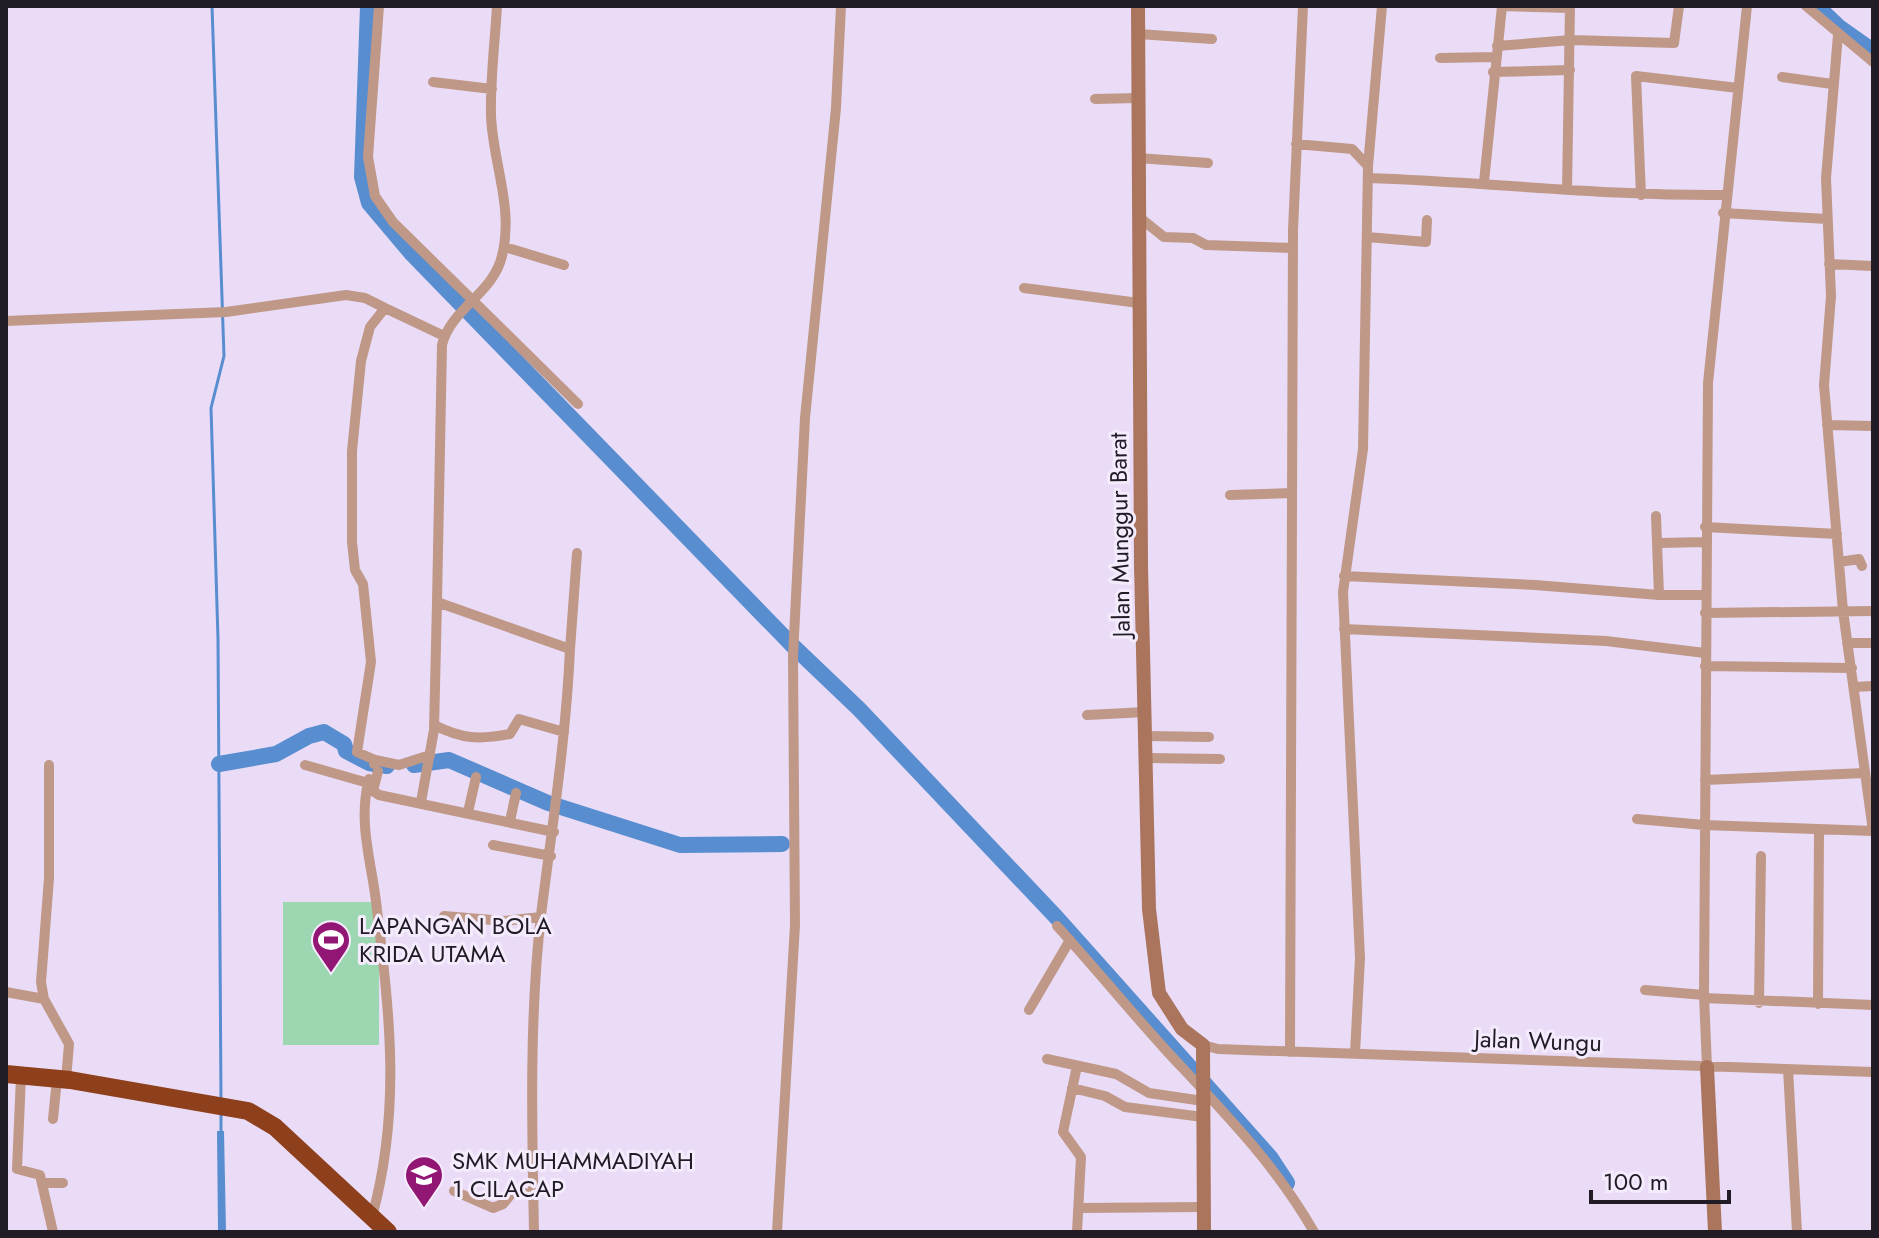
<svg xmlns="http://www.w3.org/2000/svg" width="1879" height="1238" viewBox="0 0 1879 1238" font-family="Jost,sans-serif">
<rect width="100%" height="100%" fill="#eadcf7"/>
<path fill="#9cd7b2" d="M 283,902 L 379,902 L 379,1045 L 283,1045 Z"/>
<path fill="#588dd0" d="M 217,1131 L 224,1131 L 226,1232 L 218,1232 Z"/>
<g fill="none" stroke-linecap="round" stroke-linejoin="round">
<path stroke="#588dd0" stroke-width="3" d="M 212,6 L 224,356 L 211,408 L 218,639 L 221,1100
M 221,1132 L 221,1112"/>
<path stroke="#588dd0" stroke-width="16" d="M 368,6 L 362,177 L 369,203 L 412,254 L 793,646 L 859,709 L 1057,918 L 1270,1157 L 1287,1183
M 1817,6 L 1839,27 L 1873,51
M 219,764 L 276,754 L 309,736 L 324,732 L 344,744 L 346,751 L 369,763 L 387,766
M 414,765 L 449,760 L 548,803 L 680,845 L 782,844"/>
<path stroke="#bf9888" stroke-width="10" d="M 379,6 L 368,157 L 375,196 L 393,222 L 578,404
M 497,6 C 495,42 490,80 491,116 C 493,164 514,207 502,256 C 493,294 451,308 442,345 L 437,602 L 570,649 C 566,739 552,827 541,915 C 529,1019 532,1128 534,1232
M 1502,6 L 1570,8
M 1806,6 L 1873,62
M 1138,34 L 1212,39
M 1497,46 L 1571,40 L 1674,43 L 1679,6
M 1440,58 L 1494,57
M 1493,72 L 1570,70
M 1782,77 L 1832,84
M 433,82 L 492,89
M 1095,99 L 1138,98
M 1296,144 L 1352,149 L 1368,166 L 1363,449 L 1343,592 L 1360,958 L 1355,1053
M 1138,158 L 1208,163
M 1368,166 L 1382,6
M 1368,178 C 1487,182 1605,196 1724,195
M 1484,182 L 1502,6
M 1567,190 L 1570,6
M 1641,195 L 1636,76 L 1738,88
M 1723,213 L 1827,219
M 1139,217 L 1164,237 L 1193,238 L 1206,245 L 1293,248
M 1367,237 L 1426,242 L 1427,220
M 505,247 L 564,265
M 1829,264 L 1873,266
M 1024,288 L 1139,303
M 6,321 L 226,312 L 346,295 L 365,298 L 385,308
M 1827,425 L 1873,426
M 1230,495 L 1292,493
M 1705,527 L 1837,534
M 1659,543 L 1705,542
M 1839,562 L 1859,559 L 1862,566
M 1344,576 L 1535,585 L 1659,595 L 1656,516
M 1659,595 L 1705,595
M 1705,613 L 1873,611
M 1344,629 L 1606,641 L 1705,653
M 1847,643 L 1873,643
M 570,649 L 577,553
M 1705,666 L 1852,668
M 1854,687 L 1873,686
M 1087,715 L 1146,712
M 434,725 C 462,739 479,740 510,734 L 519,719 L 564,732
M 1147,736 L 1209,737
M 1146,758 L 1220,759
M 375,760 L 357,752 L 371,662 L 363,584 L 355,570 L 352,542 L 352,451 L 361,361 L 370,327 L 385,308 L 444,336
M 374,764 L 375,760 L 399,765 L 430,755
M 49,765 L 49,878 L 41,982 L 44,999 L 69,1044 L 66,1080
M 305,765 L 368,783 L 369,779
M 378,771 L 373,791 L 379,795 L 554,832
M 1705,780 L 1865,773
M 368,783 C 358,827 373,867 377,910 C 390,1017 401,1111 372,1217
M 421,802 L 434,730 L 437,602
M 468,812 L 476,777
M 1637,819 L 1704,825 L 1873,831 L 1843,611 L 1824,385 L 1831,296 L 1826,178 L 1838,35
M 510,821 L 516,793
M 493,845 L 551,856
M 444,916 L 504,921 L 541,917
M 1057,926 C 1097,970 1135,1017 1175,1060 C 1226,1114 1277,1167 1314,1232
M 1645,990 L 1704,995
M 6,992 L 44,999
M 1704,998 L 1873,1005
M 1759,1003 L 1761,856
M 1818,1004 L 1819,830
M 1029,1010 L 1070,940
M 1203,1045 L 1218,1049 L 1873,1072
M 1290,1052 L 1293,230 L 1303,6
M 1047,1059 L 1116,1074 L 1149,1093 L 1203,1101
M 1077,1066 L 1063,1132 L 1081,1157 L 1077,1232
M 1707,1067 L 1704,995 L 1708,383 L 1747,6
M 1788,1069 L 1797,1232
M 21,1076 L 17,1169 L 40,1175 L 53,1232
M 1072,1088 L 1105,1096 L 1125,1107 L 1203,1117
M 53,1119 L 57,1079
M 43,1183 L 63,1183
M 454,1191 L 493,1208 L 503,1204 L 513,1192 L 533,1194
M 1079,1208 L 1204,1207
M 777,1232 L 795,925 L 793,656 L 805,418 L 836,108 L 841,6"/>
<path stroke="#ab745c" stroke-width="14" d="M 1138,6 L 1141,565 L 1149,909 L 1159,993 L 1182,1029 L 1203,1045 L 1204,1232
M 1707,1067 L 1715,1232"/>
<path stroke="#8d401b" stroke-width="18" d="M 6,1074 L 70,1080 L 248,1111 L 275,1127 L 388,1232"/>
</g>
<defs>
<g id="stadium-pin" transform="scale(2)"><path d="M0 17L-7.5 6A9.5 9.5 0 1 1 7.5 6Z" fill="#921673" stroke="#f4ecfc"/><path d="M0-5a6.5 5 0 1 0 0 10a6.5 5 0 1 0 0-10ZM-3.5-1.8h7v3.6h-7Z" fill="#fff"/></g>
<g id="school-pin" transform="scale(2)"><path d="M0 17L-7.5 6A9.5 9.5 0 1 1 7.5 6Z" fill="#921673" stroke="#f4ecfc"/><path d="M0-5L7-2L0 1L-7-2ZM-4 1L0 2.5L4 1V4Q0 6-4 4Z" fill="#fff"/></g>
</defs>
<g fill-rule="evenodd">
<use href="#stadium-pin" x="331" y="940"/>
<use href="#school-pin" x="424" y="1175"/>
</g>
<g text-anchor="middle" stroke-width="6" stroke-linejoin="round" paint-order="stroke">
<g font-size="24" fill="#201b25" stroke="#f4ecfc">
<text transform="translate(1120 535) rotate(-91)" y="8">Jalan Munggur Barat</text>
<text transform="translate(1538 1041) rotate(2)" y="8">Jalan Wungu</text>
</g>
<g font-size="24" fill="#201b25" stroke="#f4ecfc" text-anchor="start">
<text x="359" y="934">LAPANGAN BOLA<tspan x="359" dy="28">KRIDA UTAMA</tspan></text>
<text x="452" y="1169">SMK MUHAMMADIYAH<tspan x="452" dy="28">1 CILACAP</tspan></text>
</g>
</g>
<rect width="1879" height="1238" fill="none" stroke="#201b25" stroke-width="16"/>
<path d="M1591 1190v12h138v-12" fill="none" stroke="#201b25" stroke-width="4"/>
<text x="1603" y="1190" font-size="24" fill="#201b25" stroke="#f4ecfc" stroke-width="6" paint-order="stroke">100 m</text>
</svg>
